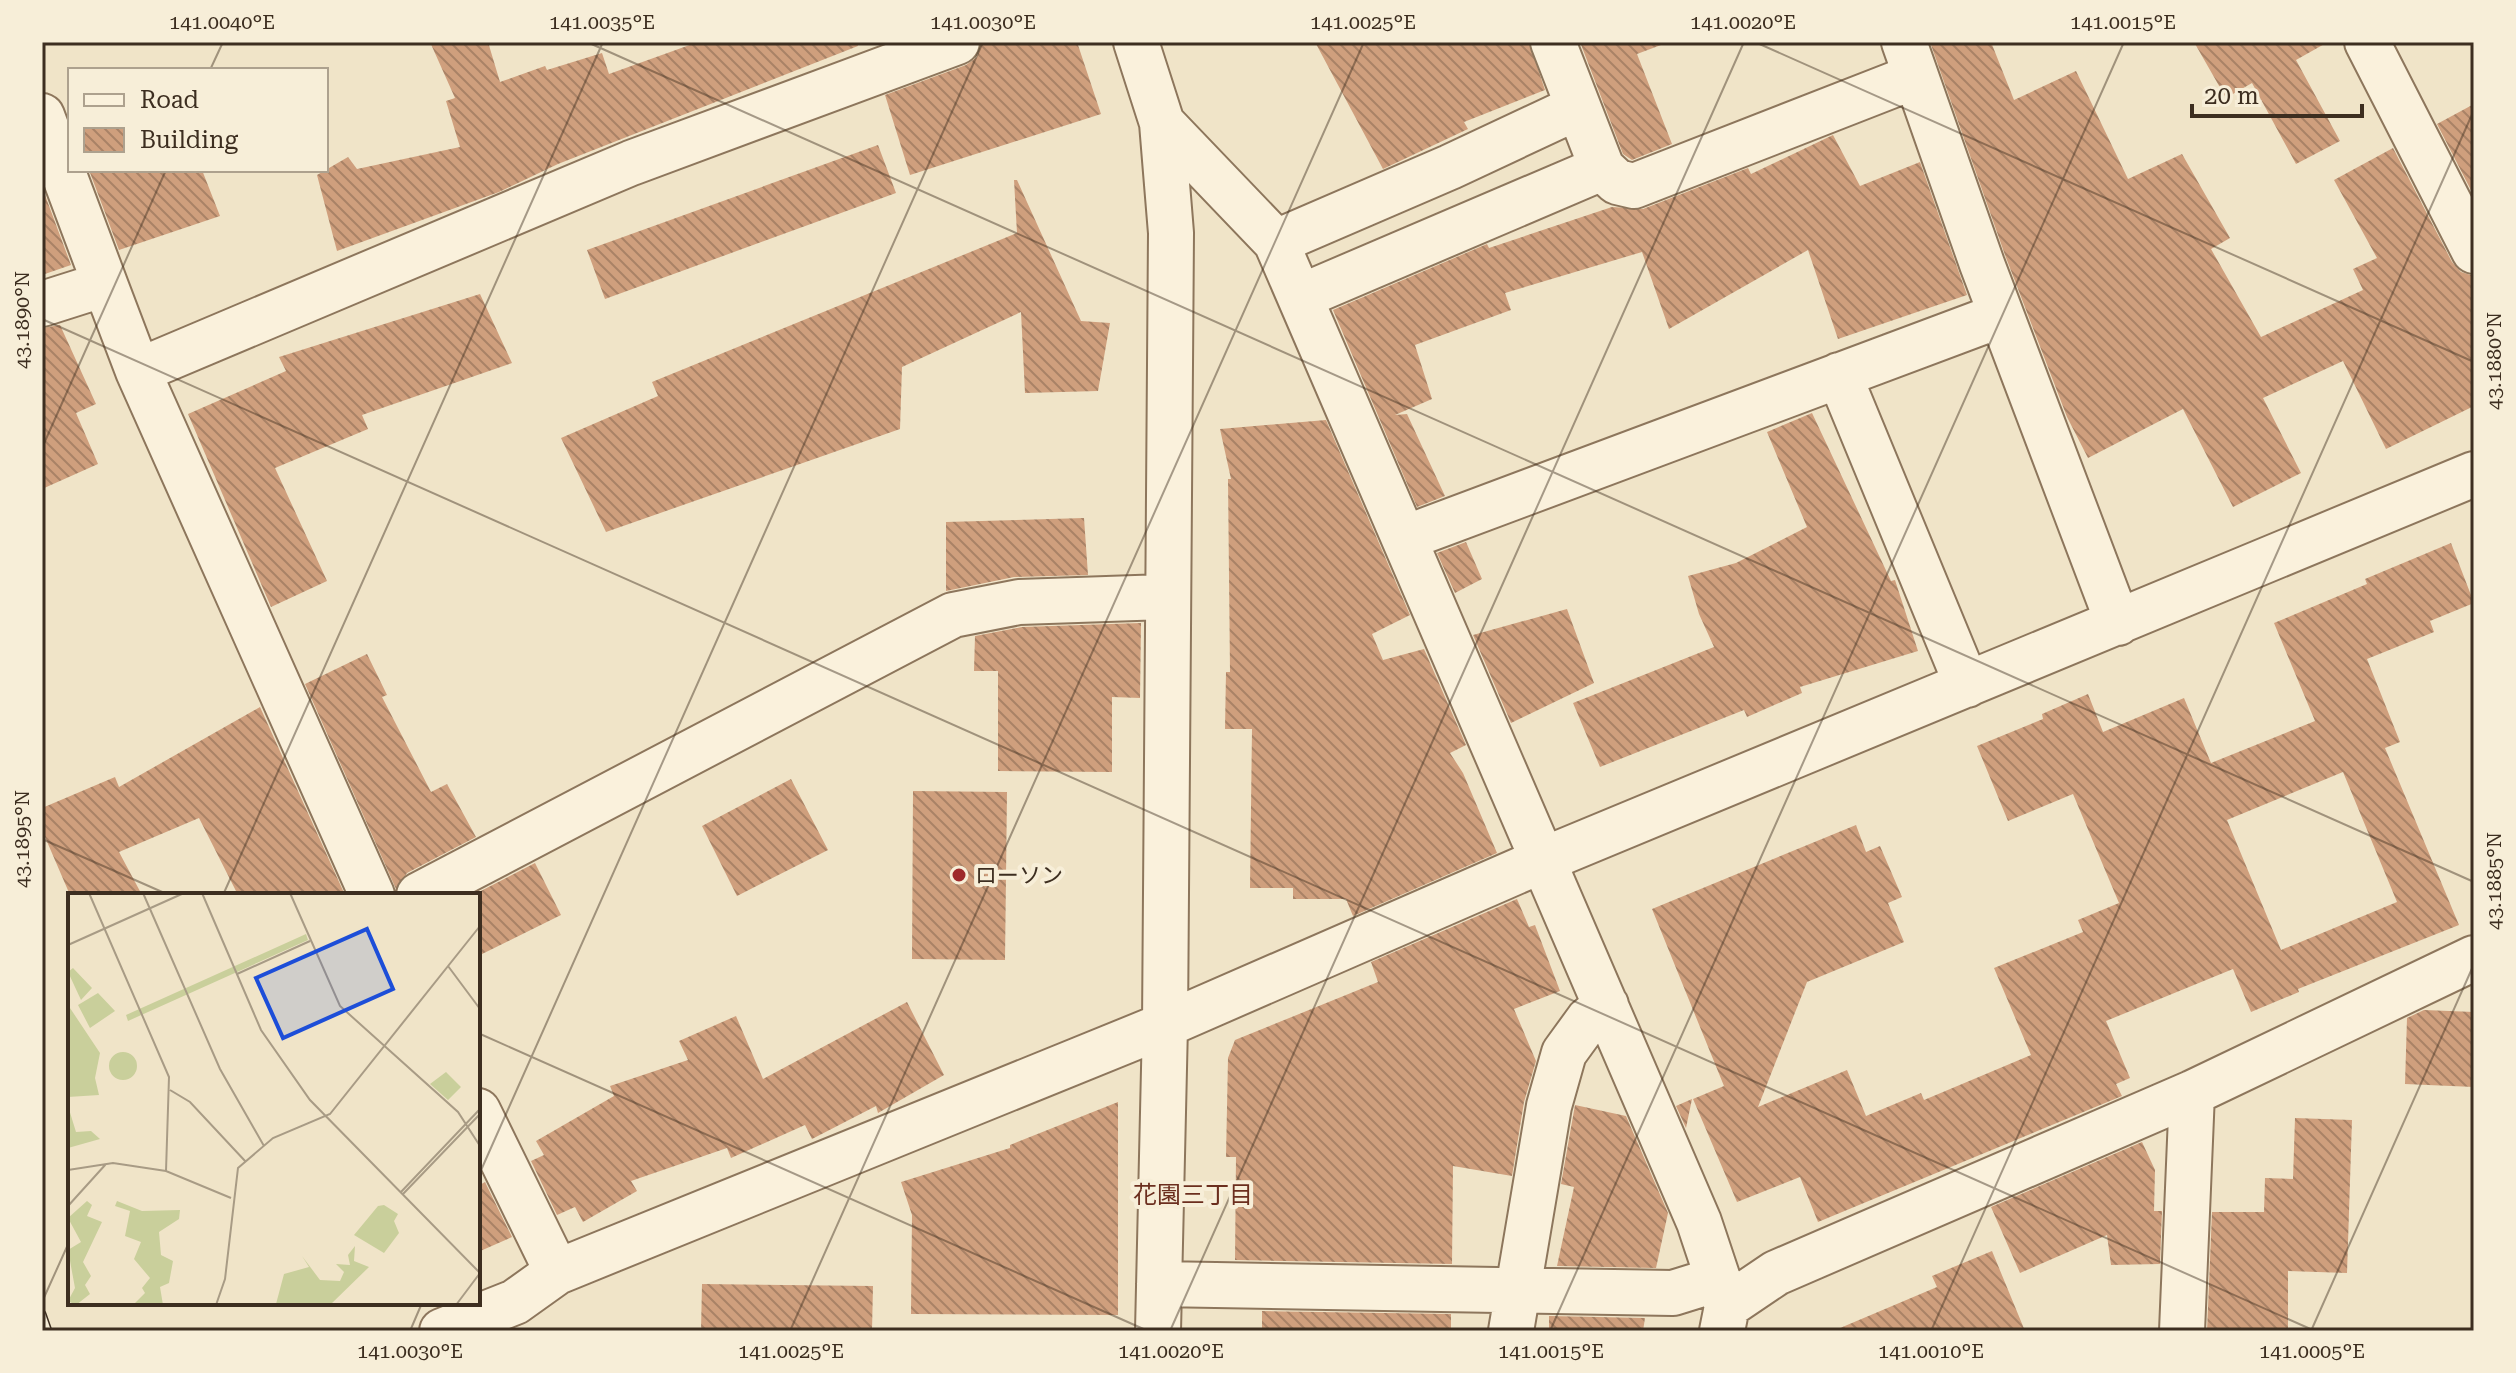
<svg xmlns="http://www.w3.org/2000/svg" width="2516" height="1373" viewBox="0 0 2516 1373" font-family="'Roboto Serif','Noto Sans JP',serif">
<defs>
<pattern id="building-back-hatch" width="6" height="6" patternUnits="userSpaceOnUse" patternTransform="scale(2)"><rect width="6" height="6" fill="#cf9f7d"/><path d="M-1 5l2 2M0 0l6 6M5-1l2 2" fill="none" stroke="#a98266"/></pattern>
</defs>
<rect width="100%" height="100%" fill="#f0e4c8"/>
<path fill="url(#building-back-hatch)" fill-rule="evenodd" d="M 430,42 L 488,42 L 500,82 L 545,66 L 547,70 L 602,53 L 609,74 L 698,42 L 857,42 L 858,46 L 558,164 L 499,192 L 337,251 L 317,175 L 348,157 L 357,169 L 460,147 L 446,101 L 455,98 Z
M 981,42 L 1077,42 L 1101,114 L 910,175 L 885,95 L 966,65 L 977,57 Z
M 1315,42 L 1529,42 L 1545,90 L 1464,122 L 1468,129 L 1383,169 Z
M 1580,42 L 1660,42 L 1661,45 L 1637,54 L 1672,144 L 1632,160 L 1623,154 Z
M 1930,42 L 1991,42 L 2014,100 L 2076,71 L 2128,179 L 2182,154 L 2230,238 L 2211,249 L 2261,337 L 2363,290 L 2353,269 L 2377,258 L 2334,180 L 2393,148 L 2452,262 L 2461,272 L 2474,276 L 2474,406 L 2386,449 L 2343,361 L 2263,398 L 2301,473 L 2233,507 L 2183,409 L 2088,458 L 2067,417 L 2005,255 Z
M 2194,42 L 2328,42 L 2296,60 L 2340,141 L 2296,164 L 2252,83 L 2226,98 Z
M 2474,104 L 2474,196 L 2437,124 Z
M 1833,135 L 1860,186 L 1920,162 L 1967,295 L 1838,339 L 1808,250 L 1669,329 L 1642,252 L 1505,293 L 1511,310 L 1415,345 L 1432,399 L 1395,415 L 1407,414 L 1445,496 L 1417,507 L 1333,310 L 1487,244 L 1489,248 L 1612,207 L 1643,209 L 1748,168 L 1751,174 Z
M 878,145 L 896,193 L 605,299 L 587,250 Z
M 89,170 L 202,170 L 220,216 L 119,250 Z
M 1014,180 L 1017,180 L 1081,321 L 1110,323 L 1098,391 L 1025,393 L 1021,312 L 902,367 L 900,429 L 606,532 L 561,438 L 658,396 L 652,382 L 1017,233 Z
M 42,187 L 71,265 L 42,275 Z
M 480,294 L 512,363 L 362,415 L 368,429 L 275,468 L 327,581 L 271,607 L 188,414 L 286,371 L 279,357 Z
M 60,325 L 96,404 L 76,413 L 98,464 L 42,489 L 42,328 Z
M 1812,413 L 1891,581 L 1895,580 L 1918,651 L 1800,687 L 1802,693 L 1747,717 L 1744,710 L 1600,767 L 1573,703 L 1714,647 L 1699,614 L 1688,576 L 1736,563 L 1807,527 L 1767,432 Z
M 1326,420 L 1410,615 L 1372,634 L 1383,660 L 1424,649 L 1466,745 L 1450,753 L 1463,773 L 1497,853 L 1353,916 L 1346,899 L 1293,899 L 1293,888 L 1250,888 L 1252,729 L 1225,729 L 1226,672 L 1230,672 L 1228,479 L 1231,479 L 1220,429 Z
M 1084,518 L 1088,575 L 1014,577 L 946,591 L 946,522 Z
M 1466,542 L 1482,579 L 1455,593 L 1437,553 Z
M 2451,543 L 2474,603 L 2430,621 L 2434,632 L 2367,659 L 2400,742 L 2385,748 L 2459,925 L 2298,989 L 2299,992 L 2251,1012 L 2233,969 L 2106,1021 L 2130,1078 L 2116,1084 L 2122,1096 L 1818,1222 L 1800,1177 L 1737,1202 L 1693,1099 L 1724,1086 L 1652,909 L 1856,825 L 1866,852 L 1880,846 L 1902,897 L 1888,903 L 1904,942 L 1807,982 L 1758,1107 L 1847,1070 L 1866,1116 L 1921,1093 L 1924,1100 L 2031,1055 L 1994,968 L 2083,932 L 2078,920 L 2119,903 L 2073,794 L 2008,821 L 1977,746 L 2043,719 L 2042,714 L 2088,694 L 2103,732 L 2184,698 L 2211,763 L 2315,721 L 2274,623 L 2367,584 L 2365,579 ZM 2343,772 L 2397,902 L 2281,950 L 2227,820 Z
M 1567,609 L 1594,683 L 1511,723 L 1473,635 Z
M 1141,623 L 1140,698 L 1112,697 L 1112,772 L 998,771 L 998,671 L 974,671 L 975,636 L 1022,627 Z
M 367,654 L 387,695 L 382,697 L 431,792 L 447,784 L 476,837 L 407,873 L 396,889 L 305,684 Z
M 260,707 L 345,895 L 238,895 L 199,818 L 119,852 L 142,895 L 70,895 L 42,830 L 42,808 L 115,777 L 119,787 Z
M 791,779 L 828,850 L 737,896 L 702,826 Z
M 913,791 L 1007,792 L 1005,960 L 912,959 Z
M 535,863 L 561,915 L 478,956 L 478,895 L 473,895 Z
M 1517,899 L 1529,927 L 1535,925 L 1560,991 L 1514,1009 L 1536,1061 L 1524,1102 L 1512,1176 L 1453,1166 L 1452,1264 L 1235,1260 L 1236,1157 L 1226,1157 L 1228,1058 L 1235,1040 L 1378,982 L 1371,962 Z
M 907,1002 L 944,1075 L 878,1113 L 876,1106 L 812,1139 L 805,1125 L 731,1158 L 727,1148 L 631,1181 L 637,1191 L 583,1222 L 575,1207 L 557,1215 L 531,1161 L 544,1155 L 536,1141 L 614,1096 L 610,1086 L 688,1060 L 679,1041 L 736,1016 L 763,1079 Z
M 2424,1010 L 2474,1012 L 2474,1087 L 2405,1084 L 2407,1018 Z
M 1692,1099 L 1686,1128 L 1676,1106 Z
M 1118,1102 L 1118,1315 L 911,1314 L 912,1215 L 901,1182 L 1010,1148 L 1010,1145 Z
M 1575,1105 L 1626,1116 L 1668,1213 L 1656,1268 L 1557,1266 L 1574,1187 L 1561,1184 Z
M 2295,1118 L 2352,1120 L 2347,1273 L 2288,1271 L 2288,1331 L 2207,1331 L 2212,1212 L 2264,1212 L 2265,1178 L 2293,1179 Z
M 2142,1142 L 2155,1170 L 2154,1211 L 2162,1211 L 2160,1264 L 2111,1265 L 2107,1235 L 2020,1273 L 1991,1207 Z
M 485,1182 L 512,1237 L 478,1252 L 478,1186 Z
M 1992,1251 L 2025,1331 L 1833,1331 L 1937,1287 L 1932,1276 Z
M 702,1284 L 873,1286 L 872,1331 L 701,1331 Z
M 1262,1311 L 1451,1314 L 1451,1331 L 1262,1331 Z
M 1549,1316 L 1645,1318 L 1643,1331 L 1549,1331 Z"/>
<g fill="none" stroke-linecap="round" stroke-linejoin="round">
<g stroke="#8d765c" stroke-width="48">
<path id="minor" d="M 1136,42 L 1162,123 L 1171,233 L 1165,1025 L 1158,1331
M 1553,42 L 1602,168 L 1617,182 L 1634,186 L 1916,76
M 1904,42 L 1982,264 L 2118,623
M 2367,42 L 2474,251
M 42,116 L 105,284
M 1162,123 L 1276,242 L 1699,1222 L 1727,1306 L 1722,1331
M 1276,242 L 1450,167 L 1578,107
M 1300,297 L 1602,168
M 42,304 L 105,284 L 138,371 L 372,895
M 138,371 L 631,163 L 957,42
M 1839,375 L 1967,685
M 1405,538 L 2001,315
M 419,895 L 953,615 L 1019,602 L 1165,597
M 478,1111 L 557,1272
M 1159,1284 L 1673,1293 L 1718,1279
M 1727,1306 L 1776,1273 L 2192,1093 L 2474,958
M 442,1331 L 515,1302 L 557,1272 L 1165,1025 L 1543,860 L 2474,474
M 1511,1331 L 1549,1106 L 1564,1053 L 1588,1020 L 1606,1005
M 2182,1331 L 2192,1093"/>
</g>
<use href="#minor" stroke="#faf1dc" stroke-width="44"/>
<g stroke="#3d2e20" stroke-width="9">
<path id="rail" d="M 42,1314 L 48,1331"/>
</g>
<use href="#rail" stroke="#f7eed8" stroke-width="6" stroke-dasharray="18" stroke-linecap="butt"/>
</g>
<path fill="none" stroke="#3d2e20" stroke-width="2" stroke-opacity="0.45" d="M 587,42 L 2474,882M 1755,42 L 2474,362M 210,70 L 223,42M 42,319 L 2315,1331M 42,448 L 166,170M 42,839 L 169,895M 223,895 L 603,42M 478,1033 L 1148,1331M 478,1177 L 983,42M 42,1302 L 70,1240M 410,1331 L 422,1303M 790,1331 L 1364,42M 1170,1331 L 1744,42M 1550,1331 L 2124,42M 1931,1331 L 2474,110M 2311,1331 L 2474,964"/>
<circle fill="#9e2a2b" stroke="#f7eed8" stroke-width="3" cx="959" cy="875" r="8"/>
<g text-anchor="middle" stroke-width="8" stroke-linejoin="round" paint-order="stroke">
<g font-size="22" fill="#3d2e20" stroke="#f7eed8" text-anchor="start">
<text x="975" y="883">ローソン</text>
</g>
<g font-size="24" fill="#6b2e1e" stroke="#f7eed8">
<text x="1193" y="1203">花園三丁目</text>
</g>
</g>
<g transform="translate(68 893)">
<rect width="412" height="412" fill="#f0e4c8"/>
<path d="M 238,41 L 240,47 L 60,128 L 58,122 ZM 0,112 L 32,160 L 27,185 L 31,202 L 0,204 Z" fill="#c9cf9b"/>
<path d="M 0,213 L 8,239 L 23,238 L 32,246 L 0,255 ZM 19,308 L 24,312 L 19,323 L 34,329 L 15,369 L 23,383 L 17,392 L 22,401 L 8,412 L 0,408 L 7,395 L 0,357 L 13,349 L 0,325 ZM 49,308 L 74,318 L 112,317 L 111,326 L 91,339 L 93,362 L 105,368 L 101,390 L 92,394 L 95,412 L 65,412 L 77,400 L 74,395 L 82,385 L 66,366 L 73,349 L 57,343 L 62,318 L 47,313 ZM 316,312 L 330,321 L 326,328 L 331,340 L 316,360 L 286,342 L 310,313 ZM 287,353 L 286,368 L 301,374 L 262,412 L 208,411 L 216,381 L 241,374 L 234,363 L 252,387 L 272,388 L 276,379 L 268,371 L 282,372 L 280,362 Z" fill="#c9cf9b"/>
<path d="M 5,75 L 24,95 L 13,107 L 0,79 ZM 30,100 L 47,118 L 22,135 L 10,112 ZM41 173a14 14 0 1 1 28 0a14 14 0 1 1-28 0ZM 378,179 L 393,194 L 380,207 L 362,191 Z" fill="#c9cf9b"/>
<path fill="none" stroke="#a89b85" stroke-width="2" d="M 21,0 L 101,184 L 98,278M 75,0 L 152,176 L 196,253M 134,0 L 193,137 L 242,207 L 412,380M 222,0 L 272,113 L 390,219 L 412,253M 0,52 L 116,0M 380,73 L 412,116M 169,81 L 242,48M 102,197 L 122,209 L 178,269M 0,277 L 45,270 L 98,278 L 163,305M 332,300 L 412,216M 335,301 L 412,221M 0,313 L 38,271M 148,412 L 157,386 L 170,275 L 205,245 L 262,221 L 412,33M 388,412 L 412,380"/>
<path fill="#1d4ed8" fill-opacity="0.15" stroke="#1d4ed8" stroke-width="4" d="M 299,36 L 325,96 L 215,145 L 188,85 Z"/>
<rect width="412" height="412" fill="none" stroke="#3d2e20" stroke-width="4"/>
</g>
<rect width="2516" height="1373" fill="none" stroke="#f7eed8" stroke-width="88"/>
<rect x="68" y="68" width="260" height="104" fill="#f7eed8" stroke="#ada18e" stroke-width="2"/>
<rect x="84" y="94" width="40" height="12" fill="#faf1dc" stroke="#ada18e" stroke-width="2"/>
<text x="140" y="108" font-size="24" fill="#3d2e20">Road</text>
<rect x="84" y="128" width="40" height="24" fill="url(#building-back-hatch)" stroke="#ada18e" stroke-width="2"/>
<text x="140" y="148" font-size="24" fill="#3d2e20">Building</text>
<path d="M2192 104v12h170v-12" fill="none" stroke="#3d2e20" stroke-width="4"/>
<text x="2204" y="104" font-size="24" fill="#3d2e20" stroke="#f7eed8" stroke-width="6" paint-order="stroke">20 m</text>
<rect x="44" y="44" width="2428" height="1285" fill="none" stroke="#3d2e20" stroke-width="3"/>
<g font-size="20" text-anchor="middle" fill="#3d2e20">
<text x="222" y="29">141.0040°E</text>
<text x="602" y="29">141.0035°E</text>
<text x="983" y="29">141.0030°E</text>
<text x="1363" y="29">141.0025°E</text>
<text x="1743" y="29">141.0020°E</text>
<text x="2123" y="29">141.0015°E</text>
<text transform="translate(22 320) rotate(-90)" y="7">43.1890°N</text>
<text transform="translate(2494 361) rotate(-90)" y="7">43.1880°N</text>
<text transform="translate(22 839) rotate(-90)" y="7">43.1895°N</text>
<text transform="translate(2494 881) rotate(-90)" y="7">43.1885°N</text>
<text x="410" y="1358">141.0030°E</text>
<text x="791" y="1358">141.0025°E</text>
<text x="1171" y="1358">141.0020°E</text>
<text x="1551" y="1358">141.0015°E</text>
<text x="1931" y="1358">141.0010°E</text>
<text x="2312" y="1358">141.0005°E</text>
</g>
</svg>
